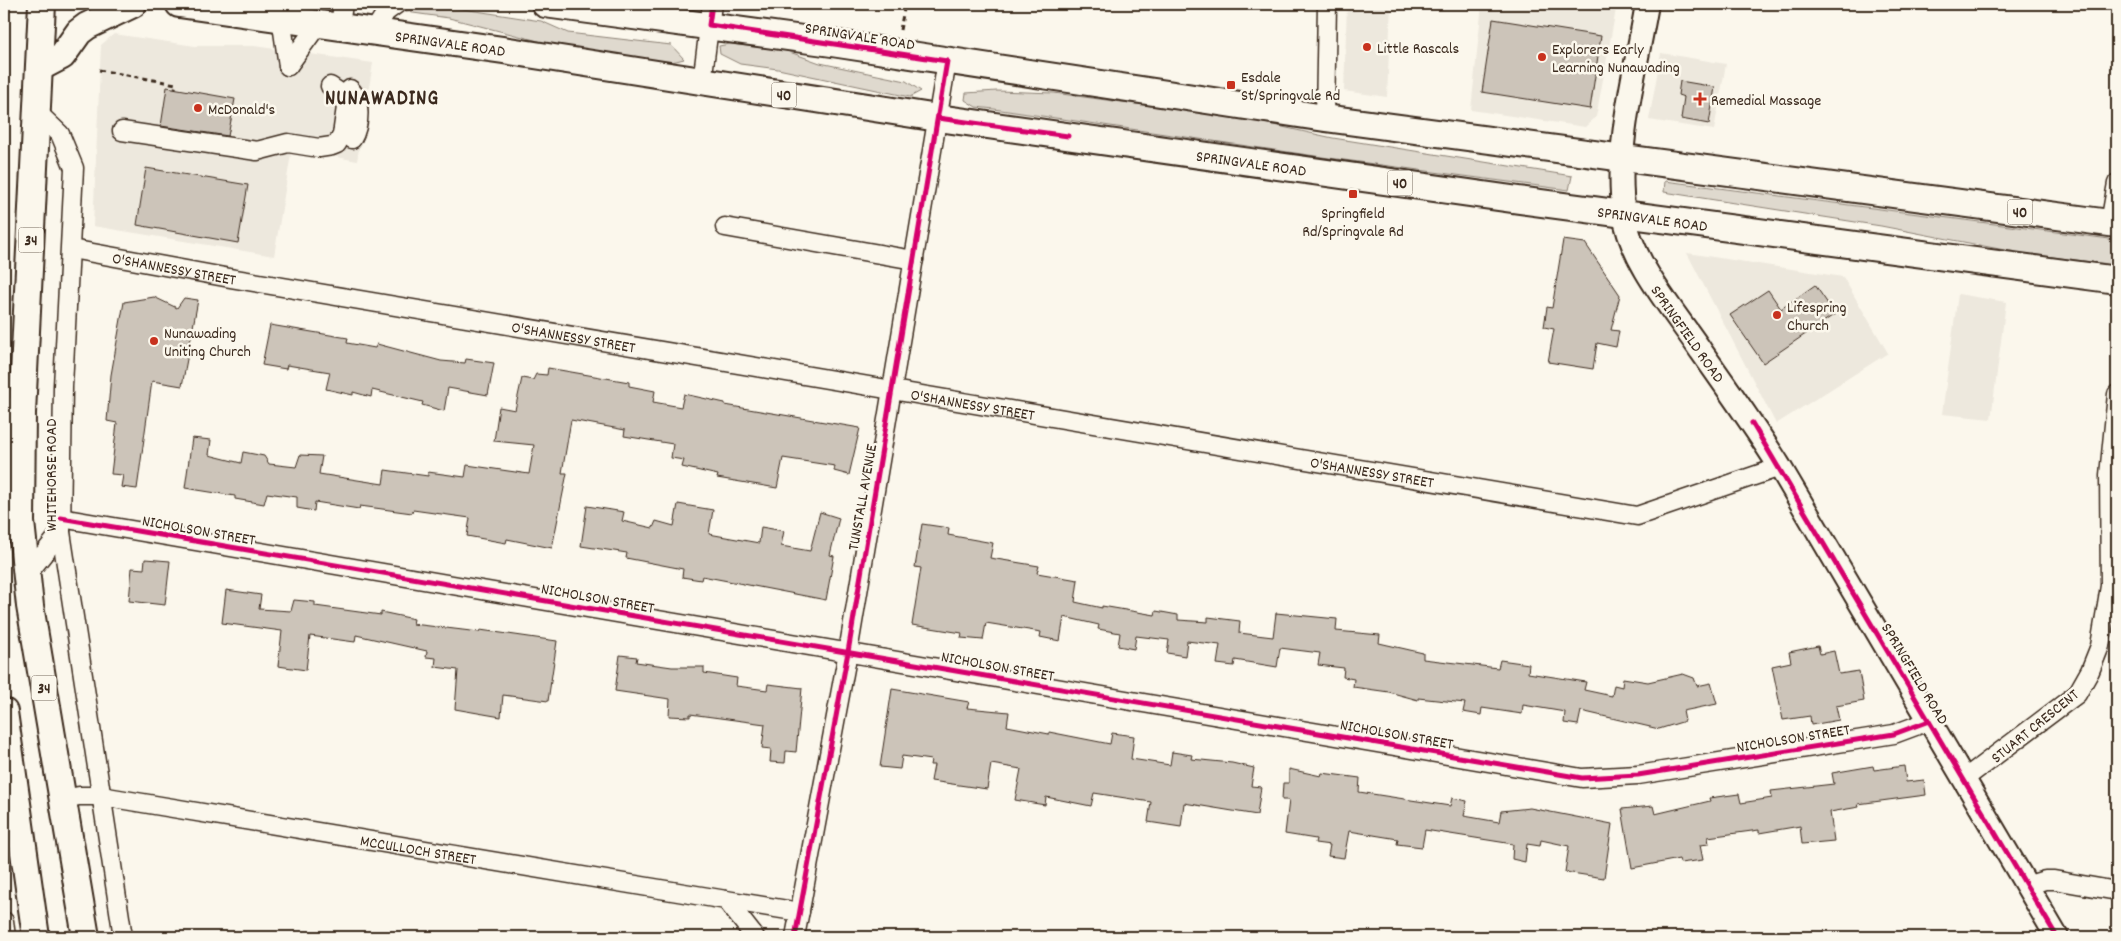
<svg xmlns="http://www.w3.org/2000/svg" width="2121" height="941" viewBox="0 0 2121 941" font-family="Dekko,sans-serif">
<rect width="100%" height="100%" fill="#fbf7ec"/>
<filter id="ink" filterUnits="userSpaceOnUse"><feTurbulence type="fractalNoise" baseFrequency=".02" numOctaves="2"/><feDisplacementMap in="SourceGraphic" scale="10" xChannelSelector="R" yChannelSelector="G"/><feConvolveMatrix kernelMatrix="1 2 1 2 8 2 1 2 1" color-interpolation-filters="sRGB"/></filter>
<g filter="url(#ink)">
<path fill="#ede8dd" d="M 1347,4 L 1391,4 L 1387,97 L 1344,91 Z
M 1482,4 L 1617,4 L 1596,117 L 1585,127 L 1471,110 Z
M 114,34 L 195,46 L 254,46 L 373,63 L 357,161 L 292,148 L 274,256 L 93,226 L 101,45 Z
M 1661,53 L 1726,64 L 1714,130 L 1649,120 Z
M 1687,253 L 1843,277 L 1888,353 L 1776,424 Z
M 1958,294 L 2006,302 L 1991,419 L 1942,414 Z"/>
<path fill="#dfd9ce" stroke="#8d8276" d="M 362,4 L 430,4 L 541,21 L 568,33 L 671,45 L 684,59 L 668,63 L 554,45 L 449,18 L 370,7 Z
M 730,44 L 784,50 L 820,63 L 906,81 L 921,91 L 910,97 L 778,69 L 740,64 L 720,54 L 719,46 Z
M 997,91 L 1054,93 L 1241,118 L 1333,138 L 1572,176 L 1569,190 L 1329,158 L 994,109 L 976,107 L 965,100 L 966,93 Z
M 1665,181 L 2117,240 L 2117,265 L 2020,253 L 1881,226 L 1664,192 Z"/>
<path fill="#ccc4b9" stroke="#3b2a1e" d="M 1493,19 L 1601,36 L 1590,109 L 1482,92 Z
M 1680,81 L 1715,87 L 1709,124 L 1681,119 L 1684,97 L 1678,95 Z
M 167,87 L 235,99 L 228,136 L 161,126 Z
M 146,168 L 248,185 L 238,243 L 137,225 Z
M 1563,240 L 1585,243 L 1620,295 L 1611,330 L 1619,331 L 1616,347 L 1597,343 L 1593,369 L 1548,362 L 1554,329 L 1544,327 L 1547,307 L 1552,308 Z
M 1815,285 L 1835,314 L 1763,363 L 1730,315 L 1768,290 L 1781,309 Z
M 154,297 L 177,308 L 184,298 L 198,300 L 182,386 L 152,381 L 137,489 L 121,487 L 123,475 L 111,474 L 117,423 L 107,421 L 111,375 L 124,302 Z
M 270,325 L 348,338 L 347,343 L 375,348 L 377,344 L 441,361 L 465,363 L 466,359 L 494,363 L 488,395 L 448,388 L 444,411 L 422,405 L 423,402 L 372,390 L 371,397 L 353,392 L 353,395 L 326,389 L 330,372 L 287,365 L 286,369 L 262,365 Z
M 548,368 L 629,382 L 629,386 L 655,391 L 653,402 L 681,407 L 684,394 L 725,403 L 725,405 L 860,428 L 849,475 L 834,471 L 835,466 L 783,458 L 777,488 L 717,478 L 718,475 L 682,467 L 684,460 L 671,458 L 673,444 L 624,436 L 625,430 L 571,420 L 562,473 L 567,473 L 552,548 L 507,539 L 506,543 L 467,536 L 470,518 L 413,510 L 412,513 L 360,506 L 359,509 L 315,502 L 314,511 L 297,508 L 297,497 L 267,493 L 264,504 L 235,499 L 235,496 L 185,488 L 192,438 L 211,440 L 209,455 L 241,463 L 243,452 L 264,456 L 269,464 L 296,467 L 300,455 L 322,456 L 319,474 L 383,484 L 385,470 L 428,476 L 428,472 L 465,477 L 467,465 L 529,474 L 534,445 L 494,441 L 499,407 L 515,410 L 522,378 L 533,380 L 536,374 L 547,375 Z
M 678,504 L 713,510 L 709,534 L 759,543 L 761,527 L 784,531 L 781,546 L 810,551 L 820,512 L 839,518 L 830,555 L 834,556 L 826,600 L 702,576 L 701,580 L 682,577 L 683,569 L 626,558 L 627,553 L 581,546 L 587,506 L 624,512 L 622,521 L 653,528 L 656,521 L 674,526 Z
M 922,524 L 949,528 L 948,535 L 993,543 L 990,558 L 1039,566 L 1037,573 L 1078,580 L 1075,602 L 1102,608 L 1102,606 L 1155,615 L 1156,611 L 1178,615 L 1178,620 L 1208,622 L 1208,617 L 1240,621 L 1239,633 L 1273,637 L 1276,613 L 1337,619 L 1336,631 L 1380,635 L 1379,643 L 1423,653 L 1423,659 L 1498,668 L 1500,660 L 1529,664 L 1528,673 L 1586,682 L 1584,690 L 1612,696 L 1614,685 L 1622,687 L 1623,678 L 1648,682 L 1683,674 L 1694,678 L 1697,686 L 1711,683 L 1717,704 L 1683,711 L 1685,721 L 1659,729 L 1581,711 L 1578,725 L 1564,723 L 1565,712 L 1523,705 L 1522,714 L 1482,708 L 1481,715 L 1463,712 L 1465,703 L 1418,698 L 1418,700 L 1389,692 L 1353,687 L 1354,679 L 1343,677 L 1344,668 L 1318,665 L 1320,653 L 1280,648 L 1277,667 L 1235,660 L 1234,666 L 1217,664 L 1220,645 L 1187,641 L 1185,656 L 1167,653 L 1169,640 L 1136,636 L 1134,649 L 1118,646 L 1120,633 L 1098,629 L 1099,625 L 1064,617 L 1060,641 L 1040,637 L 1041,632 L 986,623 L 983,640 L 961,638 L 962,633 L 912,625 L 921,568 L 915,567 Z
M 145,559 L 170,561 L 165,605 L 129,601 L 132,568 L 144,569 Z
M 226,590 L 261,595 L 259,609 L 291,611 L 294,600 L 315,602 L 315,606 L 381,615 L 381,612 L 414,619 L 413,624 L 479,632 L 480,630 L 557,641 L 548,701 L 503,695 L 501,717 L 455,709 L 458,670 L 435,667 L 436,658 L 426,657 L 427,651 L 356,635 L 355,642 L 310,636 L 306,670 L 278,666 L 282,631 L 222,623 Z
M 1818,646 L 1820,654 L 1834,651 L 1839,674 L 1859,671 L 1864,701 L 1836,706 L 1839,720 L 1811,725 L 1810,716 L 1783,720 L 1772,666 L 1791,662 L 1789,652 Z
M 620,655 L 637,657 L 636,662 L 672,667 L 704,667 L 704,673 L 737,678 L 736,686 L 767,690 L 768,684 L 802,688 L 796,752 L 786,751 L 785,763 L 770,762 L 771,749 L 762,748 L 765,724 L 690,714 L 690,717 L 669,716 L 670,699 L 615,691 Z
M 892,689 L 969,702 L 967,708 L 1009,712 L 1007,726 L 1049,734 L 1049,732 L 1110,744 L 1112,733 L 1134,736 L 1131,759 L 1170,765 L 1172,752 L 1192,755 L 1191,759 L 1232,763 L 1254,768 L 1251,786 L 1261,787 L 1257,815 L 1184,803 L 1181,827 L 1148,822 L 1151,802 L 1094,793 L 1091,806 L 1046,797 L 1045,805 L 1015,800 L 1021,769 L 991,764 L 987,789 L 931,781 L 934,765 L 930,765 L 931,760 L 902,756 L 900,769 L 880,767 Z
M 1873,766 L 1874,770 L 1904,766 L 1906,782 L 1924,780 L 1926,795 L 1858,804 L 1859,807 L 1830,812 L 1834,841 L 1802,844 L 1800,826 L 1759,833 L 1759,830 L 1708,837 L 1709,844 L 1700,845 L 1703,860 L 1680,863 L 1679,859 L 1632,868 L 1622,809 L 1653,806 L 1655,814 L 1710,801 L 1709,798 L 1739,794 L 1741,803 L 1772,798 L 1771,791 L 1834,784 L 1832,773 Z
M 1289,769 L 1321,776 L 1322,773 L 1360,778 L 1359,792 L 1450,806 L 1452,798 L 1467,801 L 1464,816 L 1499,822 L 1501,811 L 1530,808 L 1612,824 L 1604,878 L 1565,872 L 1569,846 L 1541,840 L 1540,846 L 1527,844 L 1525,862 L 1512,859 L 1513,844 L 1425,830 L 1422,847 L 1397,844 L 1398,839 L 1349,831 L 1344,858 L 1328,856 L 1330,845 L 1315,843 L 1316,839 L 1285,834 L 1289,800 L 1282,800 L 1283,783 L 1289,783 Z"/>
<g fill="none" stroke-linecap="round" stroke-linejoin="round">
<g stroke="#3b2a1e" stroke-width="21">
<g id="minor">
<path d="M 281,17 L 288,66"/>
<path d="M 340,26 L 343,4"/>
<path d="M 374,31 L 386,12 L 397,4"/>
<path d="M 288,66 L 319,23"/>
<path d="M 702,82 L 712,4"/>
<path d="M 350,89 C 362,101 360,125 352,139"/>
<path d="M 37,112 L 60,134 L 74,168 L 63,386 L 61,532 L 123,937"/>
<path d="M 1325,118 L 1327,4"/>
<path d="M 122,131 L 257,151 L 288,143 L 319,148 L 332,146 L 337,144 L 342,135 L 346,107 L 342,94 L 330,86"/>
<path d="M 2110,223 L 2117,183"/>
<path d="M 725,227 L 914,260"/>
<path id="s1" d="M 71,249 L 230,278 L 1637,516 L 1780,467"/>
<path d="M 4,406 L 22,413"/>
<path d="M 61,518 L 1582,778 L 1638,775 L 1894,734 L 1929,721"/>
<path d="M 26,576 L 61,532"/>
<path d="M 1964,779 L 2077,694 L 2090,671 L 2100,646 L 2110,586 L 2109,475 L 2117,394"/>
<path id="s2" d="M 64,799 L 79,796 L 101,796 L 726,900 L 755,937"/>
<path d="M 2026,886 L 2045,880 L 2054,880 L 2117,891"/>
<path d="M 726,900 L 800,912"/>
<path d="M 4,921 L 6,937"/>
<path d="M 795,937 L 848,652 L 947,61"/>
</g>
</g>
<g stroke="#3b2a1e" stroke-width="26">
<g id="major">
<path id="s3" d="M 1647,4 C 1636,70 1614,146 1624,214 C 1631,262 1674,311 1701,351 C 1728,389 1755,427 1780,467 L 2057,937"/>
</g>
</g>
<g stroke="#3b2a1e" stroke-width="30">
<g id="highway">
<path d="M 42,4 L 22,413 L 21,522 L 30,606 L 86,937"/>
<path id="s4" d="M 179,4 L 503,50 L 938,118 L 1519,200 L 2117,280"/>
<path d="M 545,4 L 832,43 L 1325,118 L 2117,224"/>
<path d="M 39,68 L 62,56 L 79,32 L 87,26 L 133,4"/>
<path d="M 4,712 L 36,937"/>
</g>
</g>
<path stroke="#3b2a1e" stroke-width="3" stroke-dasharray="5 4" stroke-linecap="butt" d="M 900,30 L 905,4
M 99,70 L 176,84 L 175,88"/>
<use href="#minor" stroke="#fbf7ec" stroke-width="18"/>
<use href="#major" stroke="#fbf7ec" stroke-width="22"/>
<use href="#highway" stroke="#fbf7ec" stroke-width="26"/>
<g stroke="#fbf7ec" stroke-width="8">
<path id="cycleway" d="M 712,4 L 709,25 L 947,61 L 848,652 L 795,937
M 938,118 L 1068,136
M 1752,423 L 2057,937
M 61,518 L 1582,778 L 1638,775 L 1894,734 L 1929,721"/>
</g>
<use href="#cycleway" stroke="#d6006c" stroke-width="5"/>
</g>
</g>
<g fill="#c8321e" stroke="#fbf7ec" stroke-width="2">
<circle cx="1367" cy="47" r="5"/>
<circle cx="1542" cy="57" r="5"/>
<rect x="1226" y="80" width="10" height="10" rx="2.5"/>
<path d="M1697.5 91.5h5v5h5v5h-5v5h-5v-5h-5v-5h5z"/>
<circle cx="198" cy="108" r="5"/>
<rect x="1348" y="189" width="10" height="10" rx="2.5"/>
<circle cx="1777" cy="315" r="5"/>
<circle cx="154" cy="341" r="5"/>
</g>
<g text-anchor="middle" stroke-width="5" stroke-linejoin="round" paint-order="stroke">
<g fill="#fbf7ec" stroke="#75685c" stroke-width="1">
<rect x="771.5" y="82.5" width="25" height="25" rx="4"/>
<rect x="1387.5" y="170.5" width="25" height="25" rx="4"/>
<rect x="2007.5" y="199.5" width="25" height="25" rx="4"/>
<rect x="18.5" y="227.5" width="25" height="25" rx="4"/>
<rect x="31.5" y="675.5" width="25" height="25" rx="4"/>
</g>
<g font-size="15" font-weight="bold" fill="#3b2a1e">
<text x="784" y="100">40</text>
<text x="1400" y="188">40</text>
<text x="2020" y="217">40</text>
<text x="31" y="245">34</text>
<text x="44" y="693">34</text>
</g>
<g font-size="16" fill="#3b2a1e" stroke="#fbf7ec">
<text transform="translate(860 35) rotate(9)" y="6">SPRINGVALE ROAD</text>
<text dy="6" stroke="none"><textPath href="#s4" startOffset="274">SPRINGVALE ROAD</textPath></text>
<text dy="6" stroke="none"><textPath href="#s4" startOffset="1084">SPRINGVALE ROAD</textPath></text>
<text dy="6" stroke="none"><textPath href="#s4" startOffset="1489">SPRINGVALE ROAD</textPath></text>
<text dy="6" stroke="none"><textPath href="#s1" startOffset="105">O'SHANNESSY STREET</textPath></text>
<text dy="6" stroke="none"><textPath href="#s3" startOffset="349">SPRINGFIELD ROAD</textPath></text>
<text dy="6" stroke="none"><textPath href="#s1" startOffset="510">O'SHANNESSY STREET</textPath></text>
<text dy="6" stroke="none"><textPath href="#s1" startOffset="915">O'SHANNESSY STREET</textPath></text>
<text dy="6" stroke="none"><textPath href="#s1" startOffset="1320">O'SHANNESSY STREET</textPath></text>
<text transform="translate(50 475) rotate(-90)" y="6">WHITEHORSE ROAD</text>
<text transform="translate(861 497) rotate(-80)" y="6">TUNSTALL AVENUE</text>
<text transform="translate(199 529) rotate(10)" y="6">NICHOLSON STREET</text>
<text transform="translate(598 597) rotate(10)" y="6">NICHOLSON STREET</text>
<text transform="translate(998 665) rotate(10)" y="6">NICHOLSON STREET</text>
<text transform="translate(1916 673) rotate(59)" y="6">SPRINGFIELD ROAD</text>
<text transform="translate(2034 725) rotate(-39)" y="6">STUART CRESCENT</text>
<text transform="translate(1397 733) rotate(10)" y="6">NICHOLSON STREET</text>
<text transform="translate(1793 737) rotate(-9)" y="6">NICHOLSON STREET</text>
<text dy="6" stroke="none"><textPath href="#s2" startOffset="359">MCCULLOCH STREET</textPath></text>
</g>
<g font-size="16" fill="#3b2a1e" stroke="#fbf7ec" text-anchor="start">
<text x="1377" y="53">Little Rascals</text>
<text x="1552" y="54">Explorers Early<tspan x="1552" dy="18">Learning Nunawading</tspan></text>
<text x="1241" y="82">Esdale<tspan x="1241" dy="18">St/Springvale Rd</tspan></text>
<text x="1711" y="105">Remedial Massage</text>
<text x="208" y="114">McDonald's</text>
<text x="1353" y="218" text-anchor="middle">Springfield<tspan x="1353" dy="18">Rd/Springvale Rd</tspan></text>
<text x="1787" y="312">Lifespring<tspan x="1787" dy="18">Church</tspan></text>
<text x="164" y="338">Nunawading<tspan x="164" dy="18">Uniting Church</tspan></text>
</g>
<g font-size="21" font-weight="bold" letter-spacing="1" fill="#3b2a1e" stroke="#fbf7ec">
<text x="382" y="104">NUNAWADING</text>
</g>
</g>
<rect width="2121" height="941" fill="none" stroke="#fbf7ec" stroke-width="20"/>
<rect x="10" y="10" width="2101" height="921" fill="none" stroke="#3b2a1e" stroke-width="2" filter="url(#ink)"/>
</svg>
